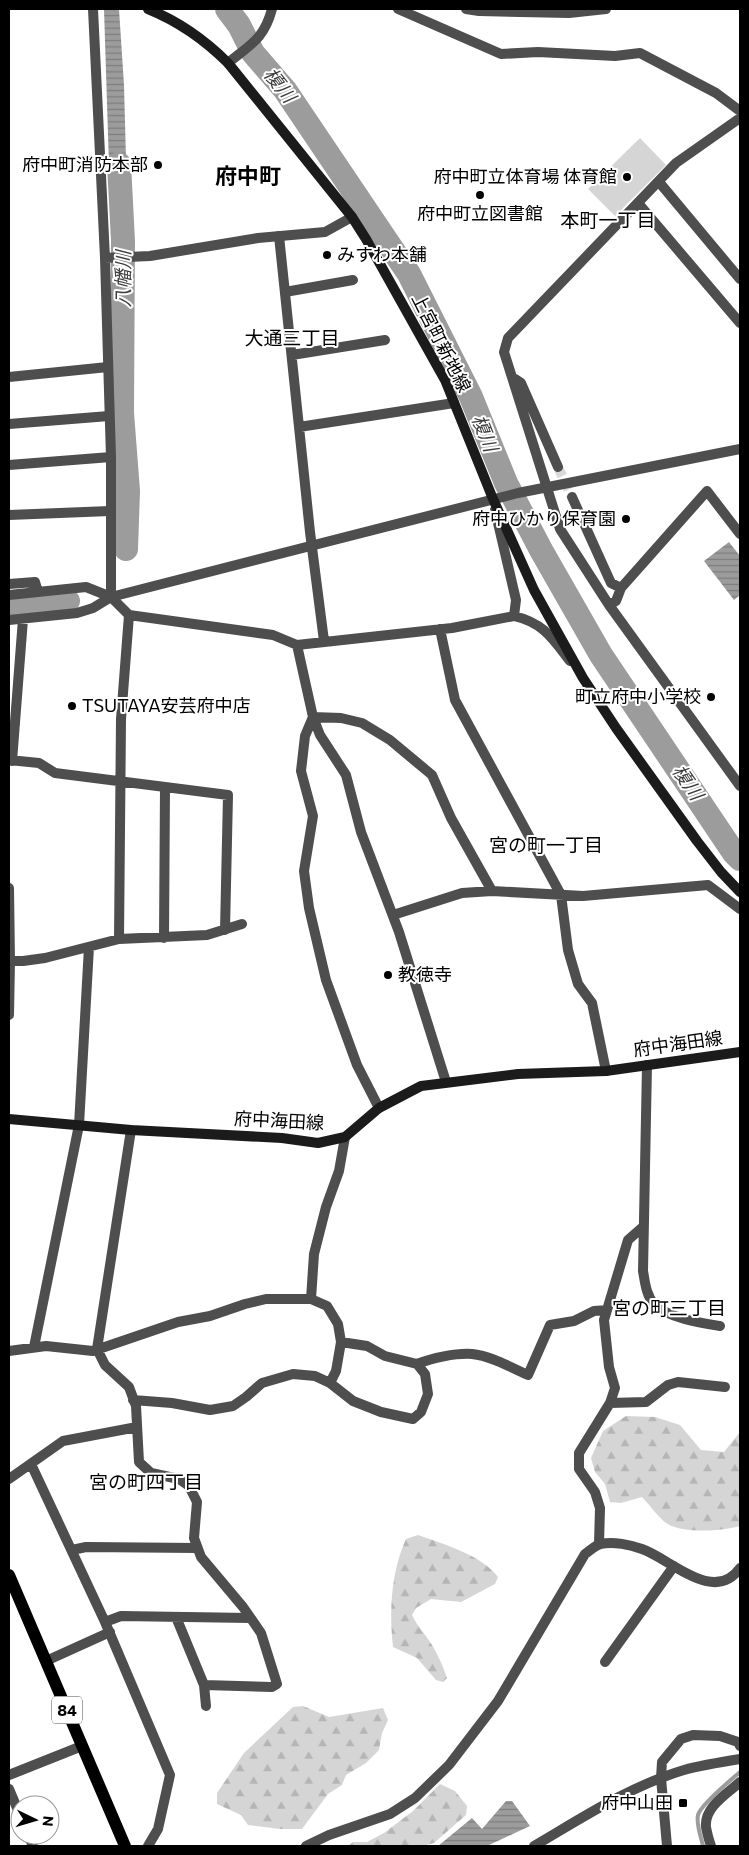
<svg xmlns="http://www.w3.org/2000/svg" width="749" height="1855" viewBox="0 0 749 1855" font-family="Commissioner,'Noto Sans JP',sans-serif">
<defs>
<pattern id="forest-firs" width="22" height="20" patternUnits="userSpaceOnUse" patternTransform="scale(1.25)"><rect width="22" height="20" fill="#d5d5d5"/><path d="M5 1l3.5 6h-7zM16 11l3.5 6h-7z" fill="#b5b5b5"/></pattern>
<pattern id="water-rules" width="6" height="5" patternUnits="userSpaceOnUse" patternTransform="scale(1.25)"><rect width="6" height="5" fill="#9c9c9c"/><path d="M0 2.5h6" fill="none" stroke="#7d7d7d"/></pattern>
</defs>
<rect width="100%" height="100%" fill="#fff"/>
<path fill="#d5d5d5" d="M 640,138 L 666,165 L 615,216 L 588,189 Z"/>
<path fill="url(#forest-firs)" d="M 626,1416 L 655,1417 L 680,1425 L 701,1450 L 724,1452 L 740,1432 L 740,1526 C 723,1531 682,1534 666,1523 C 657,1516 650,1505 642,1497 L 621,1503 L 610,1502 L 605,1484 L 595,1472 L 591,1458 L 603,1431 Z
M 418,1535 C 443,1544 482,1555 498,1577 L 495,1584 L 461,1602 L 431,1599 L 416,1608 L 412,1615 C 417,1626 426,1635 432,1645 C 438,1655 443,1666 447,1678 L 443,1682 L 436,1680 L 417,1658 L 393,1647 C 389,1611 391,1572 406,1539 Z
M 303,1706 L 329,1717 L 383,1708 L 388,1720 L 382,1733 L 379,1750 L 366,1763 L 346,1775 L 342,1785 L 328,1794 L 302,1829 L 280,1829 L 248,1825 L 241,1815 L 217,1804 L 217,1793 L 244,1753 L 293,1707 Z
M 440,1784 L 455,1791 L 467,1806 L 466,1815 L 434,1843 L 422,1846 L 348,1846 L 353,1842 L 367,1842 L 384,1833 L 413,1811 Z"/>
<path fill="url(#water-rules)" d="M 104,9 L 119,9 L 124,85 L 127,196 L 110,197 Z
M 729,542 L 740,556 L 740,595 L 734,600 L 704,561 Z
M 506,1801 L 512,1801 L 530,1826 L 487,1846 L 438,1846 L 472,1818 L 482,1829 Z"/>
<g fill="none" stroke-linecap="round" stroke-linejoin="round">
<path stroke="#9c9c9c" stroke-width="4" d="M 703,1846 C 701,1837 696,1824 698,1815 C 701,1804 731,1780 740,1772"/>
<path stroke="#9c9c9c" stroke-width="24" d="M 227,9 L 239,25 L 253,53 L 285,90 L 409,274 L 471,397 L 506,483 L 541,550 L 601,655 L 734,853 L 740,859
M 119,164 L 123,241 L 122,413 L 128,491 L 126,549
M 9,608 L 50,605 L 68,601"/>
<path stroke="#d9d9d9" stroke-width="10" stroke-dasharray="10 5" stroke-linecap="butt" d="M 558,467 L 572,497"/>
<path stroke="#4e4e4e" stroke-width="10" d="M 398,9 L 501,54 L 538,52 L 615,56 L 640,53 L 716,93 L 740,111
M 466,9 L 479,11 L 569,13 L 606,9
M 228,63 C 251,44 264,39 272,9
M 659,182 L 740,279
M 638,203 L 740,323
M 279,236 L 310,532 L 324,641
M 285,292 L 353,280
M 292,355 L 385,340
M 9,377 L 108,367
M 515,379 L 521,383 L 558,467
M 9,424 L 109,416
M 299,427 L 454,403
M 9,465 L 111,457
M 572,497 L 611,583 L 621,588 L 707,491 L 740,534
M 495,510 L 516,600 L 514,616
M 9,515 L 110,511
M 9,584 L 35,582 L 38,592
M 621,588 L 616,601 L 609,605 L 560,529 L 504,352 L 508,338 L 676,163 L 740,118
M 9,595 L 86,587 L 111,597 L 129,615 L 273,635 L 297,645 L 313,717 L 320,735 L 346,775 L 361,832 L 399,932 L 446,1082
M 609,605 L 740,786
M 9,620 L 77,613 L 93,608 L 111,597
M 440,629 L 455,700 L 561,895 L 568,950 L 578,984 L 592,1003 L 606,1071
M 297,645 L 452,628 L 514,616 C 544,623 553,639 570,661
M 313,717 L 305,736 L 301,771 L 313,816 L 304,871 L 309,908 L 326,980 L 357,1065 L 379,1108
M 313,717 L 341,718 L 362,723 L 390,740 L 432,775 L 451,818 L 492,891
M 9,760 L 39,763 L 55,773 L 228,795 L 225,930
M 12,761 L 23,619
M 9,888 L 10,961 L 9,1015
M 393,915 L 462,893 L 492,891 L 583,896 L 708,885 L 740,909
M 164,938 L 165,787
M 119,939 L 121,719 L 129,615
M 9,961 L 23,961 L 45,958 L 119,939 L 207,935 L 242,924
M 647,1065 L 643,1271 C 645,1282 646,1295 654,1304 C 668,1318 701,1323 720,1326
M 131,1130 L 97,1349 L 105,1365 L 129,1387 L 136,1406 L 139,1462 L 151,1473 L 179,1479 L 189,1486 L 197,1502 L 194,1538 L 201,1557 L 243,1607 L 261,1633 L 277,1684 L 272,1687 L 204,1685
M 311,1299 L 314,1254 L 326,1207 L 339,1171 L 345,1137
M 34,1347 L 79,1125 L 89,947
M 9,1351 L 46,1346 L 93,1351 L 178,1322 L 210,1316 L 245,1304 L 266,1299 L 311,1299 L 327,1306 L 338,1324 L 341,1342 L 336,1371 L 330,1383
M 417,1364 C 432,1358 455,1353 472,1354 C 491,1356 510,1367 528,1375 L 550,1325 L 574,1321 L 594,1311 L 607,1310
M 133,1400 L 172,1403 L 210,1410 L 233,1406 L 246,1397 L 262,1383 L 293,1374 L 315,1376 L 330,1383 L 353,1401 L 381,1412 L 413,1419 L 421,1412 L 428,1394 L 425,1374 L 417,1364 L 385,1356 L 367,1346 L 341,1342
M 610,1403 L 646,1402 L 668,1385 L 678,1382 L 725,1387
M 31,1464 L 105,1622 L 170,1775 L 158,1829 L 148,1846
M 9,1479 L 63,1441 L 137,1427
M 599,1544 L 600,1508 L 595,1492 L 579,1469 L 579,1453 L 610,1403 L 615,1388 L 609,1367 L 604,1320 L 628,1240 L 644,1226
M 72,1550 L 86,1547 L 197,1548
M 176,1617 L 204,1685 L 206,1706
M 105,1622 L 121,1616 L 250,1618
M 46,1661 L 110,1632
M 605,1662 L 674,1566
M 9,1775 L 82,1746
M 9,1789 L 20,1815
M 28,1835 L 33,1846
M 306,1846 L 329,1835 L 390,1814 L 415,1798 L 449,1765 L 498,1701 L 585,1554 C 590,1551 595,1545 601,1544 C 613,1541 631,1545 642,1549 C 671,1559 714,1605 740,1568
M 667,1846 L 661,1778 L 662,1762 L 681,1739 L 693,1735 L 720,1736 L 738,1742 L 740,1746
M 711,1846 C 709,1840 707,1833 706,1827 C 704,1807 727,1794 740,1782"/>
<path stroke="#4e4e4e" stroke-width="10" d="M 93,9 L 105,258 L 111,457 L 111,597 L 518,493 L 740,449
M 105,258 L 150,256 L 258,238 L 325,232 L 352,217
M 534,1846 C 582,1818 630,1786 684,1770 C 702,1765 721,1762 740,1759"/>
<path stroke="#1b1b1b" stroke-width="10" d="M 148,9 C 180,22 204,39 228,63 L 352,217 L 366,239 L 445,380 L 493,499 L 534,590 L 583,678 L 616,728 L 697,841 L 721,872 L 740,892
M 9,1119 L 131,1130 L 282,1138 L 318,1143 L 345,1137 L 379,1108 L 421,1086 L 518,1074 L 606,1071 L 740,1052"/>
<path stroke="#000" stroke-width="12" d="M 9,1575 L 125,1846"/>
</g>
<g fill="#000" stroke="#fff" stroke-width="2">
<circle cx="158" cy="165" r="5"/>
<circle cx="627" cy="177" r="5"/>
<circle cx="480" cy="195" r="5"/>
<circle cx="327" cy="255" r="5"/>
<circle cx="626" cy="519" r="5"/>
<circle cx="711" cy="697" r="5"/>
<circle cx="72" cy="706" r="5"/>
<circle cx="388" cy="975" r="5"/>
<rect x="678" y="1798" width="10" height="10" rx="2.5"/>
</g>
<g text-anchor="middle" stroke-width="4" stroke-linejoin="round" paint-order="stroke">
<rect fill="#fff" stroke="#4c4c4c" stroke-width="1" x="52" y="1696.5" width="30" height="27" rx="4"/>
<g font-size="16" font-weight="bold" fill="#000">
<text x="67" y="1716">84</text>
</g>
<g font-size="18" fill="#000" stroke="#fff" text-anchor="end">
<text x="148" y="171">府中町消防本部</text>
<text x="617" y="183">府中町立体育場 体育館</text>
<text x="480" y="220" text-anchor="middle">府中町立図書館</text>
<text x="337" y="261" text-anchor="start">みすわ本舗</text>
<text x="616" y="525">府中ひかり保育園</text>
<text x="701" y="703">町立府中小学校</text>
<text x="82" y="712" text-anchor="start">TSUTAYA安芸府中店</text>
<text x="398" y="981" text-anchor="start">教徳寺</text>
<text x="673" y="1809">府中山田</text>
</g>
<g font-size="18" fill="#000" stroke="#fff">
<text transform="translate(441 343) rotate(63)" y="6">上宮町新地線</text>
<text transform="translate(678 1044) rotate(-8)" y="6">府中海田線</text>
<text transform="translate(279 1121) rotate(3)" y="6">府中海田線</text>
</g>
<g font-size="19" font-style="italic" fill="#3d3d3d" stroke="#fff">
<text transform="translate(280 85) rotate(52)" y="7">榎川</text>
<text transform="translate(123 279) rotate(-90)" y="7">八幡川</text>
<text transform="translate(485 433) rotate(68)" y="7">榎川</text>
<text transform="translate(688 782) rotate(56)" y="7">榎川</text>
</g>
<g font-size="19" fill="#000" stroke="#fff">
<text x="608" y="227">本町一丁目</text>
<text x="292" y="345">大通三丁目</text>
<text x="546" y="852">宮の町一丁目</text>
<text x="669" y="1315">宮の町三丁目</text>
<text x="146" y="1489">宮の町四丁目</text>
</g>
<g font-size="22" font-weight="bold" fill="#000" stroke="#fff">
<text x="248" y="184">府中町</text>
</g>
</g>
<rect width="749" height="1855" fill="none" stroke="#000000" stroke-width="20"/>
<g transform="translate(35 1820) rotate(95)"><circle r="24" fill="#ffffff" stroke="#999999"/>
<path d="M0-4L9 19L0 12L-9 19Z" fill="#000000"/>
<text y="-8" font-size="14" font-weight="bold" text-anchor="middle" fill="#000000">N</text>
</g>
</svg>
